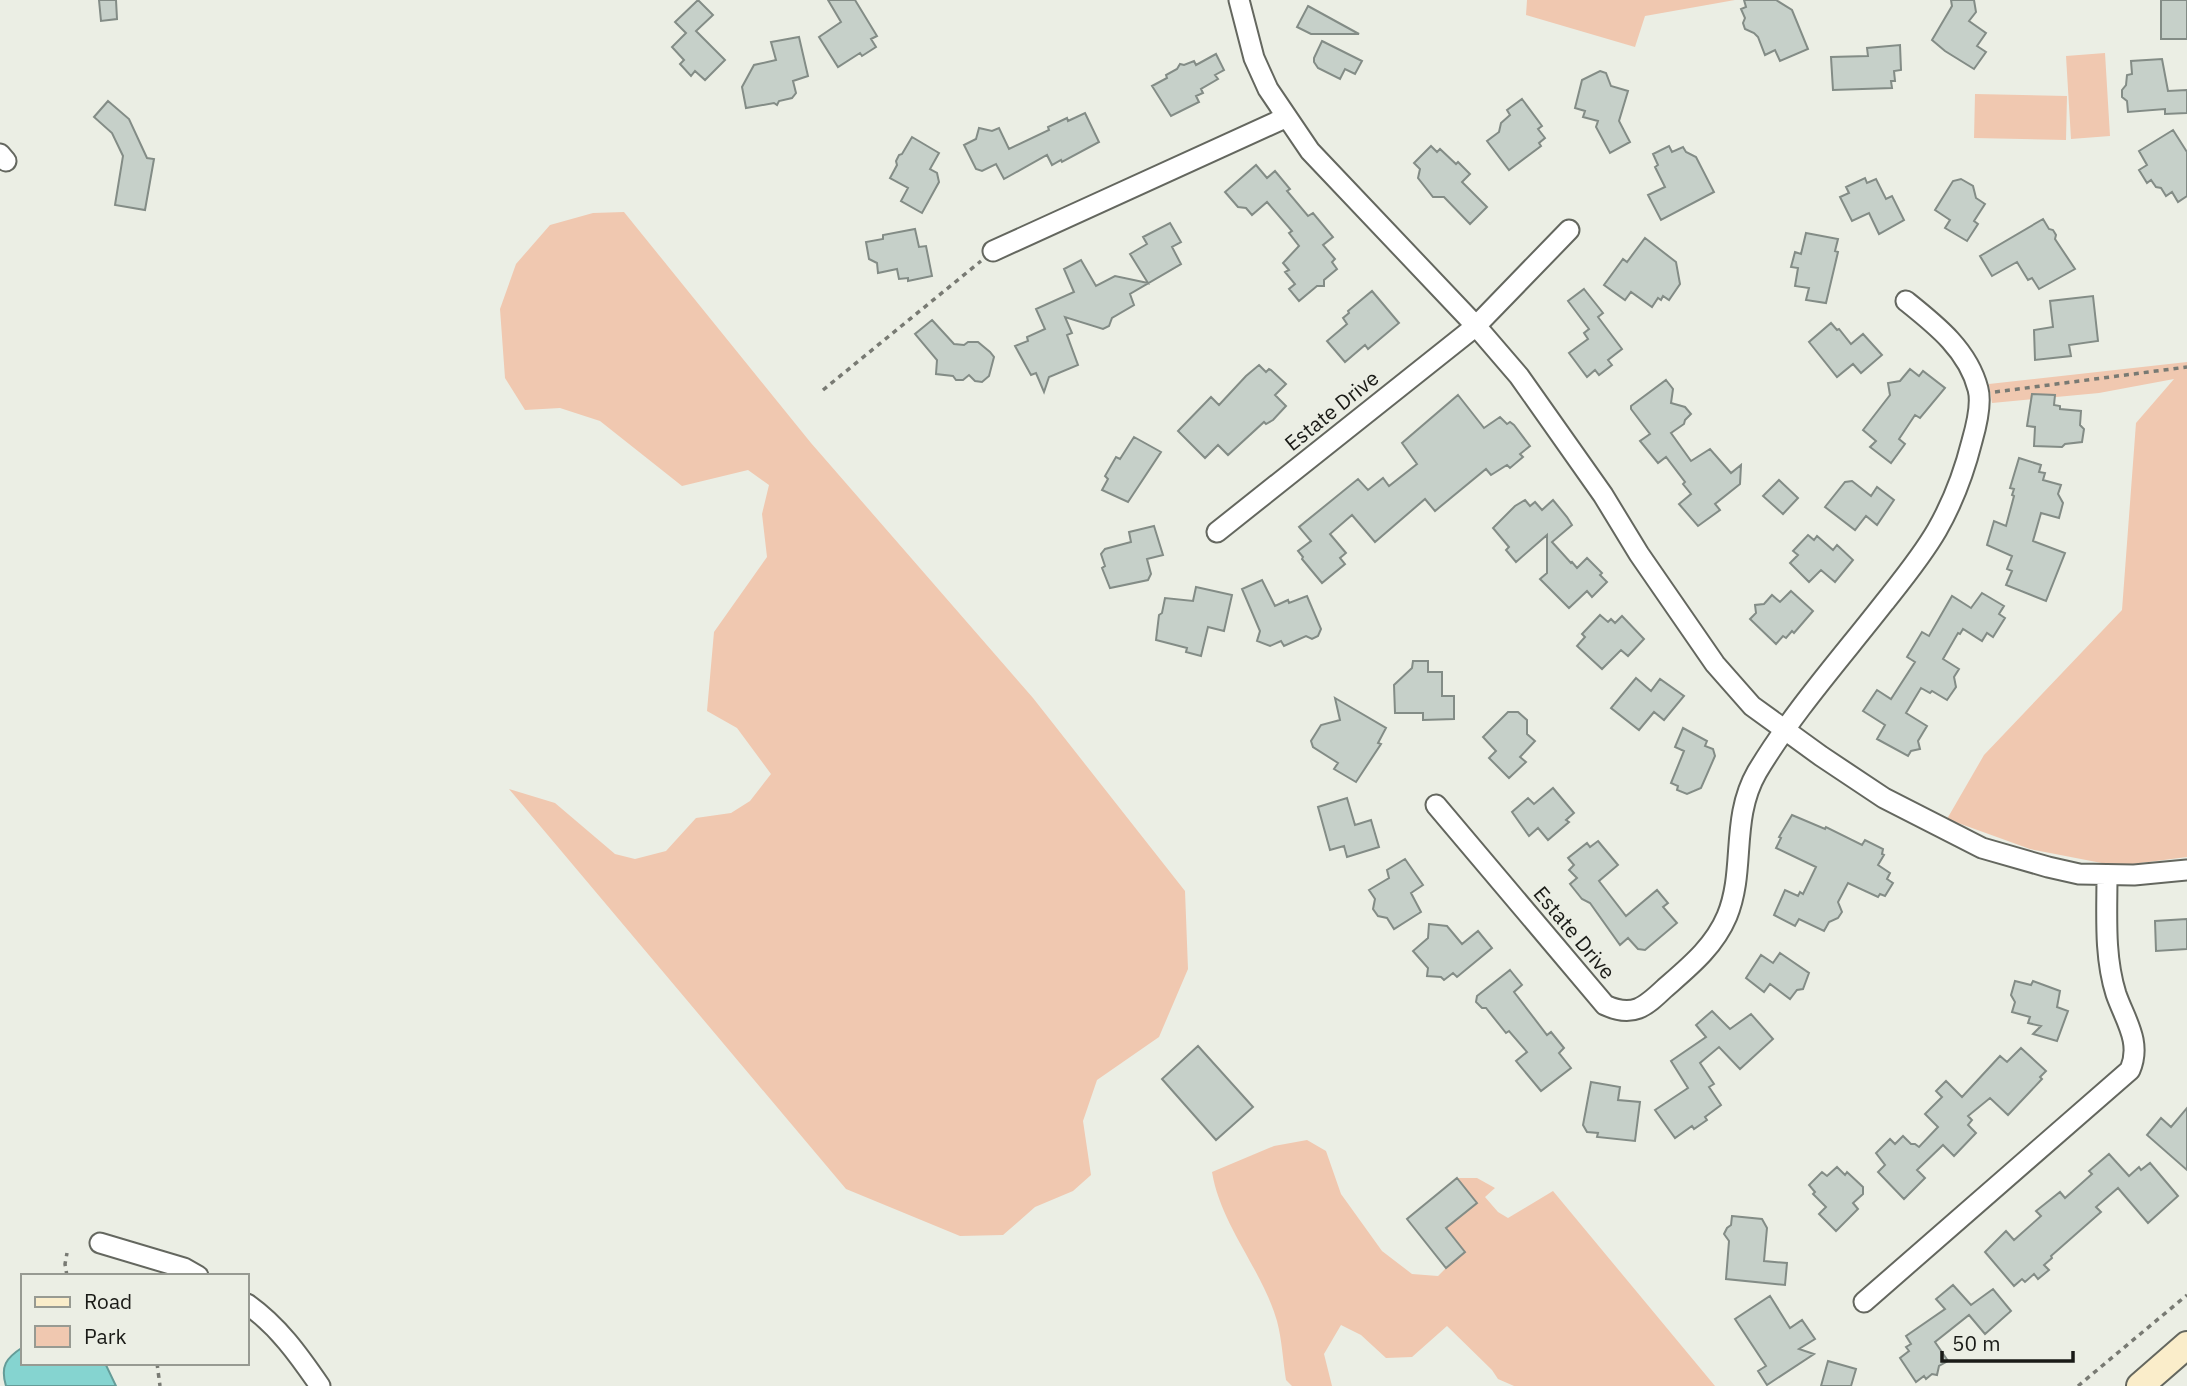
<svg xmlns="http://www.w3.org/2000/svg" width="2187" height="1386" viewBox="0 0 2187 1386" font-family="'IBM Plex Sans',sans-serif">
<rect width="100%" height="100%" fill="#ebeee4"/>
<path fill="#f0c8b0" d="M 1527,0 L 1735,0 L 1645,16 L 1635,47 L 1526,15 Z
M 2105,53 L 2110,136 L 2071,139 L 2066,56 Z
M 1975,94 L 2067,96 L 2066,140 L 1974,138 Z
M 624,212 L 811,443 L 1033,698 L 1185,891 L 1188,969 L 1159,1037 L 1097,1080 L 1083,1121 L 1091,1175 L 1073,1191 L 1035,1207 L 1003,1235 L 960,1236 L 846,1189 L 509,789 L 555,803 L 615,854 L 635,859 L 666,851 L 696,818 L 731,813 L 750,801 L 771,774 L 737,728 L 707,711 L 714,632 L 767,557 L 762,514 L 769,485 L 748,470 L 682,486 L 600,421 L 560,408 L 525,410 L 505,378 L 500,309 L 516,264 L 550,225 L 593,213 Z
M 2187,362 L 2187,857 L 2117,866 L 2030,849 L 1947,819 L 1984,755 L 2122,610 L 2136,423 L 2174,379 L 2099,393 L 1992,403 L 1989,384 Z
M 1307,1140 L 1326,1151 L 1341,1194 L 1382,1251 L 1412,1274 L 1438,1276 L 1446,1268 L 1446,1228 L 1477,1203 L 1457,1178 L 1477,1178 L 1495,1188 L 1485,1197 L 1498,1212 L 1508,1218 L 1553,1191 L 1715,1386 L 1514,1386 L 1498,1379 L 1492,1370 L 1447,1326 L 1412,1357 L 1386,1358 L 1361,1335 L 1341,1325 L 1324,1354 L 1332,1386 L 1292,1386 L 1286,1380 C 1283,1361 1282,1340 1277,1321 C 1262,1269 1221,1226 1212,1172 L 1274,1146 Z"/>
<path fill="#85d4d0" stroke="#659c98" stroke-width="2" d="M 23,1347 L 23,1363 L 105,1363 L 116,1386 L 6,1386 C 0,1366 6,1358 23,1347 Z"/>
<path fill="#c6d0c9" stroke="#838c86" stroke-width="2" d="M 99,0 L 116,0 L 117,19 L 101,21 Z
M 698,0 L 713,15 L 696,31 L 725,60 L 705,80 L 695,71 L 691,76 L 680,64 L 684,60 L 672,47 L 686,33 L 675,22 Z
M 828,0 L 855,0 L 877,36 L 871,39 L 876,47 L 862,56 L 860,53 L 838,67 L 819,37 L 841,22 Z
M 1744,0 L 1776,0 L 1792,10 L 1808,49 L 1780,61 L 1775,50 L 1765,55 L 1758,37 L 1754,33 L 1745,29 L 1743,23 L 1745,18 L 1741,9 L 1746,7 Z
M 1951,0 L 1974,0 L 1976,12 L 1969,21 L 1986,33 L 1977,46 L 1986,52 L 1974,69 L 1945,51 L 1932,40 L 1952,6 Z
M 2161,0 L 2187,0 L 2187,39 L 2161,39 Z
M 1308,6 L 1359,34 L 1311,34 L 1297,27 Z
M 799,37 L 808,76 L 793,81 L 796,93 L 792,98 L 779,101 L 777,105 L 774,103 L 746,108 L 742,87 L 754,65 L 776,60 L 771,42 Z
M 1322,41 L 1362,61 L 1355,74 L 1345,69 L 1340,79 L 1318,68 L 1314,62 L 1314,58 Z
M 1900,45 L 1901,70 L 1894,71 L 1895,81 L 1891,81 L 1892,88 L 1833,90 L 1831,57 L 1868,56 L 1867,48 Z
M 1216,54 L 1224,70 L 1215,75 L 1218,79 L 1201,89 L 1203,93 L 1196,96 L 1199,102 L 1171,116 L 1152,86 L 1167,78 L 1166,75 L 1177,69 L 1180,64 L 1184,65 L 1194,61 L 1196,65 Z
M 2162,59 L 2168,91 L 2187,90 L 2187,113 L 2165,114 L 2165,109 L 2128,112 L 2127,101 L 2122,97 L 2122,90 L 2126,85 L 2127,75 L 2132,74 L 2131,61 Z
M 1600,71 L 1606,73 L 1611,86 L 1628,91 L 1619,121 L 1630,142 L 1610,153 L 1596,127 L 1598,121 L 1583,117 L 1585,111 L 1575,108 L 1582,80 Z
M 1522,99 L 1542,126 L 1538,129 L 1545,138 L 1539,143 L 1541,146 L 1509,170 L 1487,141 L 1499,132 L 1501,123 L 1510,115 L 1507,110 Z
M 108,101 L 129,119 L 147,158 L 154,159 L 145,210 L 115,205 L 123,156 L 112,133 L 94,117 Z
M 1085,113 L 1099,142 L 1062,162 L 1061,160 L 1052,165 L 1047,155 L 1004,179 L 996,164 L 982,171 L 976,169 L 964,145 L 976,139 L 979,128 L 992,131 L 999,128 L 1009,149 L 1049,130 L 1048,127 L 1067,118 L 1068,121 Z
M 2173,130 L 2187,152 L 2187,196 L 2178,202 L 2172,192 L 2166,196 L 2161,188 L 2156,187 L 2151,180 L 2147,183 L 2139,170 L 2147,165 L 2139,151 Z
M 912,137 L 939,153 L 930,169 L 937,173 L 939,182 L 922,213 L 901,201 L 908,188 L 890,178 L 897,165 L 896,161 L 899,155 L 902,154 Z
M 1431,146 L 1437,152 L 1440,149 L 1456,164 L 1458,162 L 1470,174 L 1462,182 L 1487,207 L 1470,224 L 1444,197 L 1433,197 L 1418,178 L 1420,169 L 1414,163 Z
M 1669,146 L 1672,152 L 1683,147 L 1686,152 L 1696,157 L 1714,192 L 1661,220 L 1648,195 L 1665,187 L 1655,167 L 1658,165 L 1653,154 Z
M 1256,165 L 1267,178 L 1275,171 L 1290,189 L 1287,191 L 1308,216 L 1313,213 L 1333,237 L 1323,245 L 1335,259 L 1332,262 L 1337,269 L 1324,280 L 1324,286 L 1317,286 L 1299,301 L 1289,289 L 1295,284 L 1285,272 L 1289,270 L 1283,263 L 1299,246 L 1289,233 L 1292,231 L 1267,202 L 1252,215 L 1246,208 L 1238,207 L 1225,192 Z
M 1865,178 L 1867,183 L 1876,179 L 1886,199 L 1892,196 L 1904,220 L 1879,234 L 1869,213 L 1852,221 L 1840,197 L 1849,193 L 1846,187 Z
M 1961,179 L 1973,186 L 1976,198 L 1985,204 L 1974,221 L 1978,224 L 1967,241 L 1945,228 L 1950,220 L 1935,210 L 1953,181 Z
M 2043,219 L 2049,229 L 2053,230 L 2056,235 L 2055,239 L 2075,269 L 2039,289 L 2032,278 L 2028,280 L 2017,262 L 1992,276 L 1980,256 Z
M 1170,223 L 1181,242 L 1172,247 L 1181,264 L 1130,294 L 1134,305 L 1112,318 L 1109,326 L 1103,329 L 1065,317 L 1072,333 L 1067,335 L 1078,365 L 1049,377 L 1044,392 L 1036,373 L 1031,375 L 1015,346 L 1028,341 L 1027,337 L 1045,329 L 1036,309 L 1074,292 L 1064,269 L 1081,260 L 1096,286 L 1115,276 L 1148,283 L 1130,254 L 1147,244 L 1143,237 Z
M 915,229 L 919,247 L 926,246 L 932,276 L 908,281 L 908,278 L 899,279 L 897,269 L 878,273 L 877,263 L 869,259 L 866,242 L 883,239 L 883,235 Z
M 1806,233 L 1838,239 L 1835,251 L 1838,252 L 1826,303 L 1806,300 L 1809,288 L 1795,286 L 1798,268 L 1791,267 L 1795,252 L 1801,254 Z
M 1645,238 L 1676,262 L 1680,284 L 1669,300 L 1663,296 L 1661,300 L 1658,298 L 1652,307 L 1631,292 L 1625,300 L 1604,285 L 1623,259 L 1627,262 Z
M 1584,289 L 1603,313 L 1598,317 L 1622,349 L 1608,360 L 1612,365 L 1599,375 L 1595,370 L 1587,377 L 1569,353 L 1588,339 L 1584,333 L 1589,329 L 1568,301 Z
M 1372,291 L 1399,323 L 1368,349 L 1365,345 L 1345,362 L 1327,341 L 1347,324 L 1343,318 L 1349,313 L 1348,311 Z
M 2093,296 L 2098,341 L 2069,345 L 2071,356 L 2035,360 L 2034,330 L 2053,327 L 2050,301 Z
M 932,320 L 954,344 L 964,345 L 968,342 L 978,342 L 990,352 L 994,357 L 989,376 L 982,382 L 975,381 L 969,375 L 963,380 L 956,380 L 953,376 L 936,374 L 937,360 L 915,334 Z
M 1831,323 L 1837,330 L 1839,329 L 1851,344 L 1863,334 L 1882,355 L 1861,373 L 1853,364 L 1837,377 L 1809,342 Z
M 1259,365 L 1266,372 L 1269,369 L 1271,370 L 1286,384 L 1275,395 L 1286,406 L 1273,420 L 1266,424 L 1264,422 L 1228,455 L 1218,445 L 1205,458 L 1178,431 L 1211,397 L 1219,405 L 1246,376 Z
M 1910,369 L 1919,376 L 1923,371 L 1945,388 L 1920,418 L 1915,415 L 1899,439 L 1905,444 L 1891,463 L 1870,447 L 1876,441 L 1863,430 L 1890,395 L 1888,383 L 1900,381 Z
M 1666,380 L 1673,389 L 1671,403 L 1685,407 L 1691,414 L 1685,420 L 1684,424 L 1671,433 L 1691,461 L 1710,449 L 1731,473 L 1741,465 L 1740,484 L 1715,504 L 1720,510 L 1698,526 L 1679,504 L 1691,494 L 1683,484 L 1685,482 L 1666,457 L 1658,463 L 1640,441 L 1650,434 L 1631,409 L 1631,406 Z
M 2032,394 L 2055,395 L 2054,405 L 2060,406 L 2060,409 L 2081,411 L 2080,425 L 2084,429 L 2082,442 L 2065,444 L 2062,447 L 2034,446 L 2035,427 L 2027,426 Z
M 1458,395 L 1484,428 L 1500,417 L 1507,424 L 1510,422 L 1514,425 L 1530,446 L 1520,454 L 1523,457 L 1510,468 L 1507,465 L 1491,475 L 1486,469 L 1435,511 L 1425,499 L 1375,542 L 1352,515 L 1330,534 L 1346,553 L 1340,558 L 1345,564 L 1322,583 L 1302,559 L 1303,557 L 1298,551 L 1311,541 L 1299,527 L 1358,479 L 1368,490 L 1383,478 L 1389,486 L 1417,464 L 1402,443 Z
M 1134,437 L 1161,452 L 1128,502 L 1102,490 L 1108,479 L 1105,476 L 1116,457 L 1120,459 Z
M 2019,458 L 2041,465 L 2039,472 L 2045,473 L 2043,480 L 2061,485 L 2058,494 L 2063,503 L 2059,518 L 2041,513 L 2033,541 L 2065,553 L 2046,601 L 2006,585 L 2012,571 L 2007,569 L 2012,556 L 1987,545 L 1994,521 L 2006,526 L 2014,496 L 2012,495 L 2014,489 L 2010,488 Z
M 1779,480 L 1798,498 L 1783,514 L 1763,496 Z
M 1852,481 L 1871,496 L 1877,487 L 1894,500 L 1877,525 L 1866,516 L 1855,530 L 1825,507 L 1845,482 Z
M 1525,500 L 1530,506 L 1535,502 L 1542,510 L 1553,500 L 1567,517 L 1572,525 L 1552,542 L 1571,563 L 1572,562 L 1577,568 L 1587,558 L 1602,573 L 1600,575 L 1607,582 L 1592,597 L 1587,591 L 1569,608 L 1540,579 L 1547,573 L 1547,535 L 1516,562 L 1506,550 L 1509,547 L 1493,528 L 1515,506 Z
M 1154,526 L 1163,555 L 1147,559 L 1151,574 L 1148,580 L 1110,588 L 1102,568 L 1105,566 L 1101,554 L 1105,549 L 1131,542 L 1129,532 Z
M 1808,535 L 1814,540 L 1817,536 L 1833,550 L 1837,545 L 1853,560 L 1835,582 L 1821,570 L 1809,582 L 1790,563 L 1798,555 L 1793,551 Z
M 1262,580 L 1275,606 L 1288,600 L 1289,603 L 1307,596 L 1321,629 L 1318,636 L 1312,639 L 1306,636 L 1284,646 L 1281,641 L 1270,646 L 1257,641 L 1260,631 L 1242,589 Z
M 1196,587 L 1232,595 L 1224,631 L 1208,627 L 1201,656 L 1186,652 L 1187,648 L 1156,640 L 1159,615 L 1162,613 L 1165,598 L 1193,601 Z
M 1791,591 L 1813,611 L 1794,633 L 1792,631 L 1786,638 L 1783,636 L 1776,644 L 1750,619 L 1756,613 L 1755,605 L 1764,604 L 1772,595 L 1780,602 Z
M 1982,593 L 2004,606 L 1999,614 L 2005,618 L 1993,637 L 1987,633 L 1982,641 L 1963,629 L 1960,634 L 1958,633 L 1943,659 L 1959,669 L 1954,677 L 1956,687 L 1947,700 L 1932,691 L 1930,693 L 1921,688 L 1906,713 L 1927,726 L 1918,741 L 1920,749 L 1911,751 L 1908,756 L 1877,739 L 1885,725 L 1863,711 L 1877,690 L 1891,699 L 1915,662 L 1907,657 L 1922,632 L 1929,636 L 1952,596 L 1971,608 Z
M 1600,615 L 1608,622 L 1611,619 L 1615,623 L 1622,616 L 1644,639 L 1628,656 L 1621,650 L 1602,669 L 1577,646 L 1585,637 L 1582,634 Z
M 1413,661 L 1428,661 L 1428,672 L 1442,672 L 1442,696 L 1454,696 L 1454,719 L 1423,720 L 1423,713 L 1395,713 L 1394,685 L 1412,668 Z
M 1636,678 L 1651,691 L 1660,679 L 1684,696 L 1664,720 L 1654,712 L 1639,730 L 1611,708 Z
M 1335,698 L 1386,728 L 1378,743 L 1381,744 L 1356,782 L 1334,769 L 1338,763 L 1313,747 L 1311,741 L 1321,725 L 1340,720 Z
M 1508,712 L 1518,712 L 1527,720 L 1527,734 L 1535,741 L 1520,757 L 1526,762 L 1509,778 L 1489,758 L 1496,751 L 1483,737 Z
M 1683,728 L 1707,741 L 1705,746 L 1713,749 L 1715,756 L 1701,788 L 1687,794 L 1677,790 L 1678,786 L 1671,783 L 1684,751 L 1675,747 Z
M 1553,788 L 1574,813 L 1566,820 L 1569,822 L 1548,840 L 1538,828 L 1529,836 L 1512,812 L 1528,798 L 1534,804 Z
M 1347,798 L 1355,825 L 1371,820 L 1379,847 L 1347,857 L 1344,846 L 1330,850 L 1318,807 Z
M 1792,815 L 1825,829 L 1826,827 L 1862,845 L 1865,840 L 1883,849 L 1882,854 L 1884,855 L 1878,865 L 1890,873 L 1887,879 L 1893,883 L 1885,896 L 1880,894 L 1878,897 L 1848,883 L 1838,902 L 1842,912 L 1838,918 L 1829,922 L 1824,931 L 1799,919 L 1795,926 L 1774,915 L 1785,890 L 1798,896 L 1800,892 L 1803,894 L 1816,867 L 1776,848 L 1781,838 L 1779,837 Z
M 1598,841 L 1618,865 L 1599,881 L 1626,916 L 1657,890 L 1668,903 L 1663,907 L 1677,923 L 1645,950 L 1638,949 L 1628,938 L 1620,945 L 1590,903 L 1582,899 L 1570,884 L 1577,878 L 1569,870 L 1574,865 L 1568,858 L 1587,843 L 1590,847 Z
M 1405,859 L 1423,885 L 1411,893 L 1421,912 L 1394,929 L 1387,918 L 1378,916 L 1373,909 L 1375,899 L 1369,890 L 1389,878 L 1387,870 Z
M 2187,919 L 2187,949 L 2156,951 L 2155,921 Z
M 1429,924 L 1447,926 L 1462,944 L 1478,931 L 1492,948 L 1457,977 L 1453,973 L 1444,980 L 1441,977 L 1427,976 L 1428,968 L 1413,951 L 1428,938 Z
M 1780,953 L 1809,973 L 1803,989 L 1797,990 L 1790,999 L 1770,984 L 1764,992 L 1746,978 L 1761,955 L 1773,963 Z
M 1510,970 L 1522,985 L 1514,992 L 1547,1035 L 1551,1032 L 1564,1048 L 1559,1053 L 1571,1068 L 1541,1091 L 1516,1061 L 1527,1052 L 1509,1031 L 1506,1033 L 1486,1008 L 1482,1008 L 1476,1002 L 1477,996 Z
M 2015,981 L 2031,985 L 2033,981 L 2060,991 L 2057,1007 L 2068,1011 L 2057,1041 L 2033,1034 L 2041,1026 L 2028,1023 L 2030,1017 L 2012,1012 L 2015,1002 L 2011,995 Z
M 1712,1011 L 1730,1029 L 1751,1014 L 1773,1039 L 1740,1069 L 1719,1047 L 1700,1063 L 1714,1084 L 1709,1087 L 1721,1105 L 1705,1117 L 1707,1120 L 1694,1129 L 1692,1126 L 1675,1138 L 1655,1110 L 1688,1088 L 1671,1061 L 1706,1037 L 1696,1025 Z
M 1198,1046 L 1253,1107 L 1216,1140 L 1162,1079 Z
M 2021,1048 L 2046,1071 L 2040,1077 L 2042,1079 L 2008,1115 L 1990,1098 L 1968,1116 L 1972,1120 L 1968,1125 L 1976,1133 L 1954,1156 L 1943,1145 L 1917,1170 L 1925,1178 L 1904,1199 L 1878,1172 L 1885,1165 L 1876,1153 L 1890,1139 L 1895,1144 L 1903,1136 L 1911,1144 L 1915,1144 L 1919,1147 L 1938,1127 L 1925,1114 L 1942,1097 L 1936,1091 L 1946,1081 L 1962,1097 L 2000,1056 L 2007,1062 Z
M 1591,1082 L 1620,1087 L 1618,1100 L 1640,1102 L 1635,1141 L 1597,1137 L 1598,1133 L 1587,1132 L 1583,1125 Z
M 2187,1108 L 2187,1170 L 2147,1135 L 2161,1118 L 2171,1127 Z
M 2109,1154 L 2129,1176 L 2139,1167 L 2141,1170 L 2150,1163 L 2178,1196 L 2148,1223 L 2118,1188 L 2096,1207 L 2101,1212 L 2051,1256 L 2052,1258 L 2044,1265 L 2049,1270 L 2038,1279 L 2034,1274 L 2025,1282 L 2022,1279 L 2014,1286 L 1985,1252 L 2006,1231 L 2014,1240 L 2041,1216 L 2036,1211 L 2060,1192 L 2065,1198 L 2092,1174 L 2089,1171 Z
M 1837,1167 L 1845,1175 L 1847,1172 L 1863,1187 L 1863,1194 L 1853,1203 L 1858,1209 L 1836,1231 L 1819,1214 L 1826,1207 L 1813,1194 L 1815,1192 L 1809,1185 L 1822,1172 L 1827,1176 Z
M 1457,1178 L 1477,1203 L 1446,1228 L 1465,1252 L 1446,1268 L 1407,1219 Z
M 1732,1216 L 1762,1219 L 1767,1228 L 1764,1261 L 1787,1263 L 1785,1285 L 1726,1279 L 1729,1241 L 1724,1234 L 1727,1228 L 1731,1225 Z
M 1953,1285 L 1971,1305 L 1993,1289 L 2011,1311 L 1985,1334 L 1969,1315 L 1935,1342 L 1948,1361 L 1939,1366 L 1937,1375 L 1932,1374 L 1926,1379 L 1924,1376 L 1916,1382 L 1900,1358 L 1909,1351 L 1906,1347 L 1911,1344 L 1906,1336 L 1945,1309 L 1936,1299 Z
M 1770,1296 L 1790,1328 L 1802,1320 L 1815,1339 L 1799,1349 L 1814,1354 L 1767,1385 L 1758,1371 L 1766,1366 L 1735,1319 Z
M 1828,1361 L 1856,1369 L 1851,1386 L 1821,1386 Z"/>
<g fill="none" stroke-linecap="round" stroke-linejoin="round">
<g stroke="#64675f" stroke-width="23">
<path id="street" d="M 1239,0 L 1254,58 L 1268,89 L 1310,151 L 1476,326 L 1519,376 L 1603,495 L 1639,554 L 1715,664 L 1752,706 L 1821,756 L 1884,798 L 1982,848 L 2048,867 L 2079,874 L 2134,875 L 2187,870
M 0,154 L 6,161
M 993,251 L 1287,117
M 1217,532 L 1476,326 L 1569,230
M 1436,805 L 1605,1005 C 1633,1018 1645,1007 1665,988 C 1689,967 1714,947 1727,916 C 1746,870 1730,819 1757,772 C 1793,712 1841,658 1884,603 C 1903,579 1922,556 1937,530 C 1953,502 1964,473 1972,441 C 1976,427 1982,404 1978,389 C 1968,350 1936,325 1906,301
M 100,1243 L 184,1268 L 198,1276
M 1864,1302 L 2130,1070 C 2142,1042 2125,1020 2116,994 C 2104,956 2107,915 2107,875
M 247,1304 C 278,1326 298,1354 320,1386"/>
</g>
<g stroke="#64675f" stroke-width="30">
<path id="secondary" d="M 2140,1386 L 2187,1345"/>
</g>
<path stroke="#787a73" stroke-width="3.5" stroke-dasharray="5 5" stroke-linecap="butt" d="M 823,390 L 981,261
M 1995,392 L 2187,367
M 67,1276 L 65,1264 L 67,1253
M 157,1363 L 160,1386
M 2078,1386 L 2187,1295"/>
<use href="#street" stroke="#fff" stroke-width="19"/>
<use href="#secondary" stroke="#faedca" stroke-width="26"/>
</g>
<g text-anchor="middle" stroke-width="6" stroke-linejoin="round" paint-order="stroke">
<g font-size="21" fill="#1a1b17" stroke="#ebeee4">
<text transform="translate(1332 411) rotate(-39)" y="7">Estate Drive</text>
<text transform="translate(1574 933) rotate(50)" y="7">Estate Drive</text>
</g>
</g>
<rect x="21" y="1274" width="228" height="91" fill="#ebeee4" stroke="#979a92" stroke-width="2"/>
<rect x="35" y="1297" width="35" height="10" fill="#faedca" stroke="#979a92" stroke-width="2"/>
<text x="84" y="1309" font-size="21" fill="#1a1b17">Road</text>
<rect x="35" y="1326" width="35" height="21" fill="#f0c8b0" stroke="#979a92" stroke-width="2"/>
<text x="84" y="1344" font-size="21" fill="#1a1b17">Park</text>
<path d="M1942 1351v10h131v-10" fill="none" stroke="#1a1b17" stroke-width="3.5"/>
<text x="1952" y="1351" font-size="21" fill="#1a1b17" stroke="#ebeee4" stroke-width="5" paint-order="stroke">50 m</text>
</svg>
